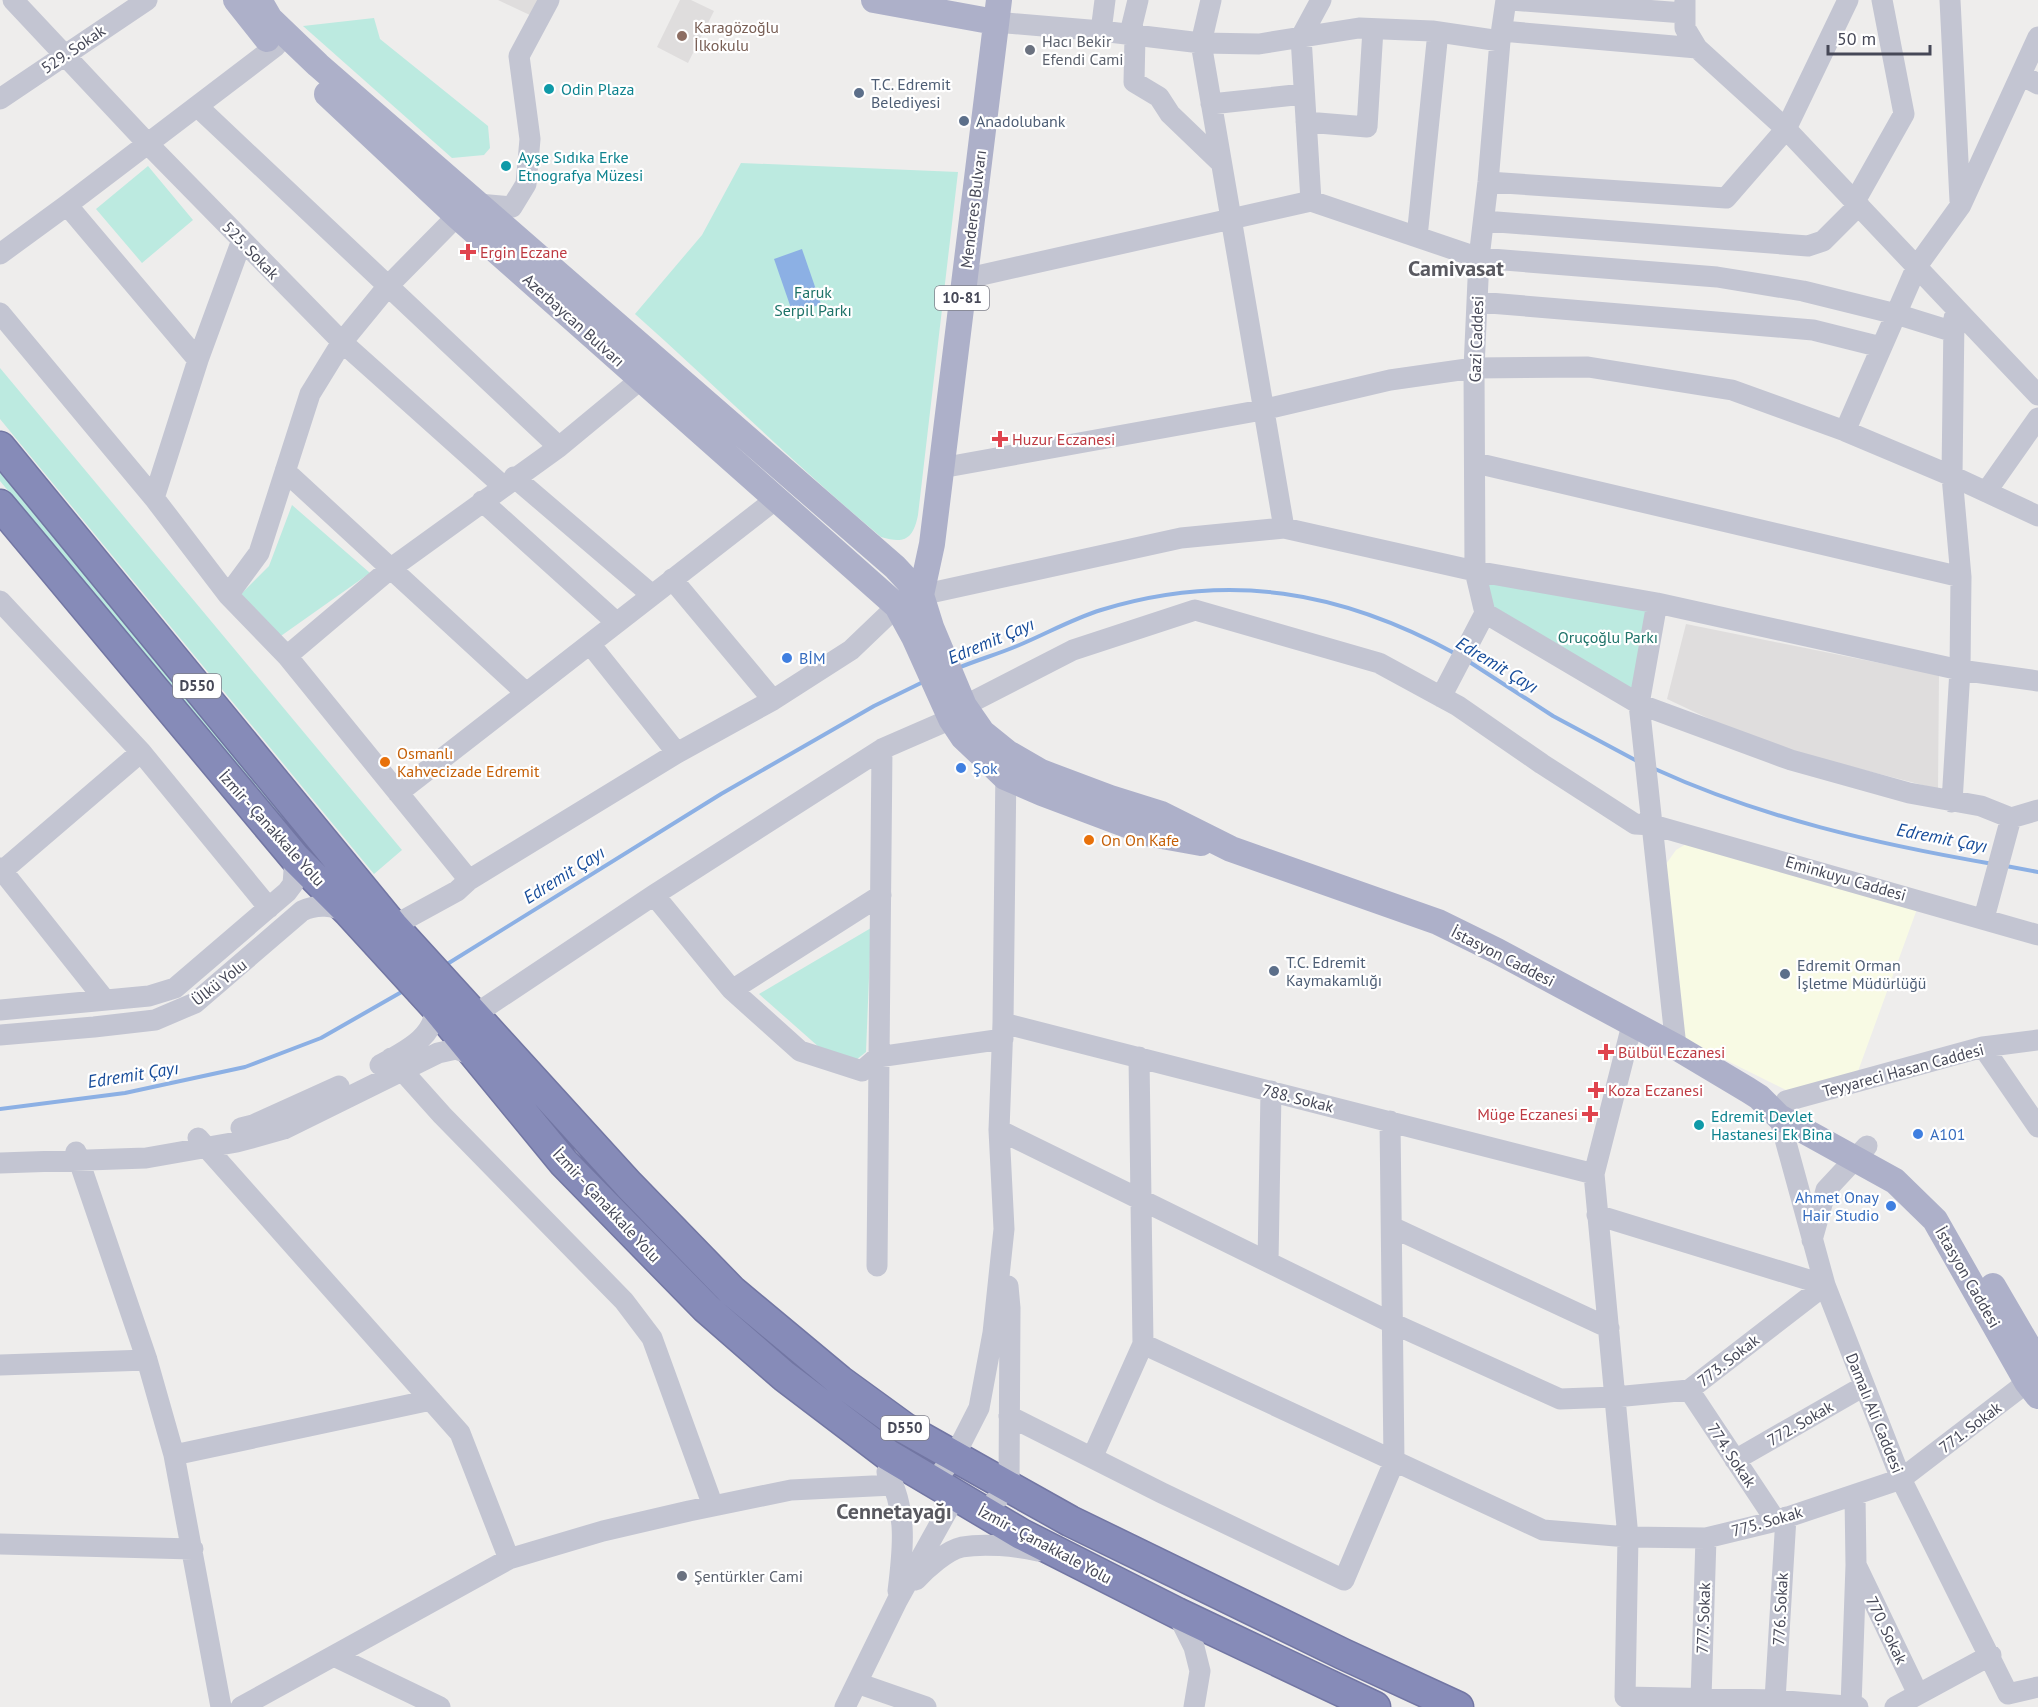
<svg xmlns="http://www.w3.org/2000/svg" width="2038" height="1707" viewBox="0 0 2038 1707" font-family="'PT Sans',sans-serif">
<rect width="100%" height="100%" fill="#eeedec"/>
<path fill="#f8fae4" d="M 1686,844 L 1917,909 L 1857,1074 L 1792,1093 L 1683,1039 L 1666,864 L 1676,850 Z"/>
<path fill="#dfdddd" d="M 498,0 L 541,0 L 532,16 Z
M 680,0 L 691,0 L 714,11 L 688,63 L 657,47 Z
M 1686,624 L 1939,675 L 1938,789 L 1763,744 L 1667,699 Z"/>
<path fill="#bceae0" d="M 374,18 L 380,39 L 488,126 L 490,148 L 484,155 L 452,158 L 303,26 Z
M 741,163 L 958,172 L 918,515 C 913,540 904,544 881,537 C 796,466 717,387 635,314 L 702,235 Z
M 148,166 L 193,220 L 142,263 L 96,209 Z
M 0,368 L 402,850 L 374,874 L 0,419 Z
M 0,467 L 351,890 L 344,896 L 0,481 Z
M 292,505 L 370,573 L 278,638 L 241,594 L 269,566 Z
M 1475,571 L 1657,603 L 1639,704 L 1485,613 Z
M 871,928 L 866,1052 L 856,1060 L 820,1048 L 759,994 Z"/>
<path fill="#8cb0e4" d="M 802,249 L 821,304 L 793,314 L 774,259 Z"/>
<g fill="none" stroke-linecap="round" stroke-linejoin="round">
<path stroke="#8cb0e4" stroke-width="4" d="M 1468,661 L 1553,716 L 1637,761
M 958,668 C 977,660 998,654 1017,646 C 1046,634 1072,619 1101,610 C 1229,571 1341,591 1456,654
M 1655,769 C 1762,818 1877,844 1993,864
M 2006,866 L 2038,872
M 444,966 L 721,794 L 874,706 L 923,682
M 0,1109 L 125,1093 L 245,1067 L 321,1038 L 405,990"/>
<g stroke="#7276a3" stroke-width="33">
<path id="highway" d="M 0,447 L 393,926 L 629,1185 L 732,1291 L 840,1381 L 906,1429 L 1070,1521 L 1343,1654 L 1458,1707
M 0,505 L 295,858 L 349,912 L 435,1006 L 564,1163 L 706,1308 L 784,1376 L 888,1455 L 1021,1534 L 1177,1613 L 1375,1707"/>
</g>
<path stroke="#c3c5d2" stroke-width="21" d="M 13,0 L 148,144 L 342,342 L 503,486
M 1138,0 L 1132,25 L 1135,36 L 1134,82 L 1159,97 L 1170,114 L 1220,162
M 1211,0 L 1201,43 L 1284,528
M 1506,0 L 1500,41 L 1488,182 L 1479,258 L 1474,368 L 1475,571 L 1485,613 L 1639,704 L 1791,760 L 1909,793 L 1981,806 L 2011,818 L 2038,810
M 1511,0 L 1684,13
M 1685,0 L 1685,28 L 1697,48 L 1786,129 L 2038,395
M 1950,0 L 1960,201
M 995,22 L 1101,31 L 1201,43 L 1259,44 L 1359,28 L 1432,31 L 1500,41
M 1101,31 L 1105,0
M 1502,31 L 1697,48
M 2021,75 L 2038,84
M 0,99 L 147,0
M 1211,104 L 1304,94
M 197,106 L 559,447
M 1306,122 L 1367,127 L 1373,29
M 1488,182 L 1726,198 L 1786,129 L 1848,0
M 1311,201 L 1301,37 L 1321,0
M 1855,201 L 1904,114 L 1882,0
M 67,205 L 198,360
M 1484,221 L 1808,246 L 1823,241 L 1859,205
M 1417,237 L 1438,32
M 242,240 L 198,360 L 154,498 L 228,595 L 287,656 L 469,880
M 0,254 L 67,205 L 276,46
M 964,279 L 1311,201 L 1479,258 L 1717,277 L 1803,291 L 1896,314 L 1954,332
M 1477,302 L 1813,330 L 1881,347
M 0,313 L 154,498
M 1845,431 L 1917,266 L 1961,205 L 2038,37
M 1476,463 L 1961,577
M 941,468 L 1262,410 L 1390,380 L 1474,368 L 1588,367 L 1732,390 L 1845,431 L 1952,476 L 2038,516
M 285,471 L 526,693
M 514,477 L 652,595
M 1986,492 L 2038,418
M 482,501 L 617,623
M 672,579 L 773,700
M 228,595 L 259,553 L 310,394 L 342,342 L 388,286 L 457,216 L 478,204 L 512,207 L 526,184 L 530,139 L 519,56 L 549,0
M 0,601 L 141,752 L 269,908
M 1657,603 L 1639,704 L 1676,1047
M 590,644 L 677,753
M 287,656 L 390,569 L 559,447 L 640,380
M 1441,697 L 1485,613
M 964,706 L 1073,650 L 1195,610 L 1379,663 L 1458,706 L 1542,764 L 1635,824 L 1653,825 L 2038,935
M 398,793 L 776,499
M 1952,802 L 1960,670 L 1961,577 L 1952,476 L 1954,318
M 0,868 L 105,1000
M 2,871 L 141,752
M 654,895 L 732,990 L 881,895
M 1984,918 L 2011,818
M 393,926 L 457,891 L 469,880 L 677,753 L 773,700 L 851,650 L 897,606 L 921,595 L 1181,538 L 1284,528 L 1475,571 L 1657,603 L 1960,670 L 2038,681
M 732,990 L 800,1051 L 862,1071 L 878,1057 L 1003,1039
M 0,1010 L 149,996 L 175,988 L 287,892 L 293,884 L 295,858
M 474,1015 L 654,895 L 882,749 L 951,719
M 1003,1023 L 1594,1174
M 0,1035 L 94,1027 L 155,1020 L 195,1003 L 302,911 C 318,903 333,906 349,912
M 1983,1047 L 2038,1127
M 391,1058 L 442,1115 L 624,1301 L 652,1338 L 713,1506
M 380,1065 C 403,1052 437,1037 435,1006
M 241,1128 L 253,1125 L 339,1086
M 999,1130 L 1392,1323 L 1560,1399 L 1615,1397 L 1689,1390 L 1825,1285
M 198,1138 L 460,1433 L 509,1559
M 76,1152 L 147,1360 L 174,1455 L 221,1707
M 0,1163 L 146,1158 L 237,1142 L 284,1129 L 438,1053 L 456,1049 L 477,1057
M 1597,1215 L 1825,1285
M 1392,1227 L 1609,1328
M 1812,1240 L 1826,1190 L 1867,1146
M 1268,1262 L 1271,1091
M 877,1266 L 882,749
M 1143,1344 L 1543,1530 L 1628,1537 L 1706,1538 L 1776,1521 L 1901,1479 L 2038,1374
M 0,1365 L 147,1360
M 1689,1390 L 1776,1521
M 1009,1416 L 1162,1493 L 1344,1580 L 1394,1462 L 1390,1121
M 174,1455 L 431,1400
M 1092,1458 L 1143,1344 L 1139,1057
M 1735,1460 L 1864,1386
M 887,1472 C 908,1510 903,1551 898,1591
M 935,1481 L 955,1455 L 979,1408 L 993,1333 L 1004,1229 L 999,1130 L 1003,1023 L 1006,764
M 985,1512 L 1009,1486 L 1010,1308 L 1008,1286
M 0,1544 L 193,1549
M 1857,1567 L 1918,1694
M 916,1580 C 926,1569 947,1550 962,1547 C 984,1543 1016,1546 1038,1551
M 1177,1613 L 1194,1647 L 1200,1671 L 1194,1707
M 334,1656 L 440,1707
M 857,1683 L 926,1707
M 2008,1694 L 1901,1479 L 1825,1285 L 1779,1117 L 1786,1101 L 1983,1047 L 2038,1040
M 2008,1694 L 2038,1687
M 1625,1697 L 1628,1537 L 1594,1174 L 1632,1025
M 1625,1697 L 1775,1700 L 1858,1707
M 1701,1698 L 1706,1538
M 1775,1700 L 1786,1517
M 1851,1706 L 1856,1565 L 1855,1495
M 241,1707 L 509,1559 L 603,1531 L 689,1511 L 791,1490 L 893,1485
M 845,1707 L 897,1601 L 956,1495
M 1895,1707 L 1991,1655"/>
<path stroke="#adb0c9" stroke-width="26" d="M 236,0 L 267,39
M 259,0 L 270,19 L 318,65 L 895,567 L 921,595 L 931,627 L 964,706 L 982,732 L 1008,753 L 1041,772 L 1110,798 L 1161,814 L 1231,849 L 1438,922 L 1497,951 L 1676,1047 L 1748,1090 L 1759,1097 L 1779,1117 L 1895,1181 L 1935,1220 L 2027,1382 L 2038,1396
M 874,0 L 995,22
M 327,94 L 457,216 L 897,606 L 914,637 L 951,719 L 963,737 L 1005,777 L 1042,793 L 1151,834 L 1201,843
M 921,595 L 932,544 L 999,0
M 1993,1286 L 2038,1363"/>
<use href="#highway" stroke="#868bb8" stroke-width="30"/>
</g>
<circle fill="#8d6e63" stroke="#fff" stroke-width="2" cx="682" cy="36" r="6"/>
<g fill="#6b7280" stroke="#fff" stroke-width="2">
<circle cx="1030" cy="50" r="6"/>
<circle cx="682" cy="1576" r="6"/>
</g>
<g fill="#0f9aa8" stroke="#fff" stroke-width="2">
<circle cx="549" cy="89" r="6"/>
<circle cx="506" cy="166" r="6"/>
<circle cx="1699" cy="1125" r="6"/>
</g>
<g fill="#5c6f8a" stroke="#fff" stroke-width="2">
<circle cx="859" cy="93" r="6"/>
<circle cx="964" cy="121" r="6"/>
<circle cx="1274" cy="971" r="6"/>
<circle cx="1785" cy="974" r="6"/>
</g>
<g fill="#e0444e" stroke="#fff" stroke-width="2">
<path d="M465 243h6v6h6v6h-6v6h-6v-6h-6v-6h6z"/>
<path d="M997 430h6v6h6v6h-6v6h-6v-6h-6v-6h6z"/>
<path d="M1603 1043h6v6h6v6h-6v6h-6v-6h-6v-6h6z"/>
<path d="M1593 1081h6v6h6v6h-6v6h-6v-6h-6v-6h6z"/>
<path d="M1587 1105h6v6h6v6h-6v6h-6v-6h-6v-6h6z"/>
</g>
<g fill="#3f7fe0" stroke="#fff" stroke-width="2">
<circle cx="787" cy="658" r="6"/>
<circle cx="961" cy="768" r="6"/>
<circle cx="1918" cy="1134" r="6"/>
<circle cx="1891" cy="1206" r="6"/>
</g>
<g fill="#e8710a" stroke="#fff" stroke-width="2">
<circle cx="385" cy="762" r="6"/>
<circle cx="1089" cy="840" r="6"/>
</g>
<g text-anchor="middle" stroke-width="4.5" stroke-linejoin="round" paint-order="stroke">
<g fill="#fff" stroke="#7e7f89" stroke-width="1.5">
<rect x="935" y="286" width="54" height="24" rx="4.5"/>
<rect x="173" y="674" width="48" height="24" rx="4.5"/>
<rect x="881" y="1416" width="48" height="24" rx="4.5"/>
</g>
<g font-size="15" font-weight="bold" fill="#464857">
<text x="962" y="303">10-81</text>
<text x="197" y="691">D550</text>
<text x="905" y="1433">D550</text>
</g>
<g font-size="16" fill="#785e54" stroke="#fff" text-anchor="start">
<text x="694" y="33">Karagözoğlu<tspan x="694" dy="18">İlkokulu</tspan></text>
</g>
<g font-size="16" fill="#5b616d" stroke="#fff" text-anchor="start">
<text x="1042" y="47">Hacı Bekir<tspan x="1042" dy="18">Efendi Cami</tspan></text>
<text x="694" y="1582">Şentürkler Cami</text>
</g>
<g font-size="16" fill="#464857" stroke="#fff">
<text transform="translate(73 49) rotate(-34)" y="6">529. Sokak</text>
<text transform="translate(973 209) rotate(-83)" y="6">Menderes Bulvarı</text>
<text transform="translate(251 250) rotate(46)" y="6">525. Sokak</text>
<text transform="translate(574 320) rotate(42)" y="6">Azerbaycan Bulvarı</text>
<text transform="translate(1476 339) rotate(-88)" y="6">Gazi Caddesi</text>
<text transform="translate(272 828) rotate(48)" y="6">İzmir - Çanakkale Yolu</text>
<text transform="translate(1846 878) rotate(16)" y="6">Eminkuyu Caddesi</text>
<text transform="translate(1503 956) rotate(27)" y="6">İstasyon Caddesi</text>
<text transform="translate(219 982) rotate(-38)" y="6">Ülkü Yolu</text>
<text transform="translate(1903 1070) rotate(-15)" y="6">Teyyareci Hasan Caddesi</text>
<text transform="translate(1298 1098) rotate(14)" y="6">788. Sokak</text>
<text transform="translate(607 1205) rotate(47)" y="6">İzmir - Çanakkale Yolu</text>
<text transform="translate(1968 1277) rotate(60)" y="6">İstasyon Caddesi</text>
<text transform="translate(1728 1360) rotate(-38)" y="6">773. Sokak</text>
<text transform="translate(1875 1413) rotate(68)" y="6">Damalı Ali Caddesi</text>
<text transform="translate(1800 1423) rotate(-30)" y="6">772. Sokak</text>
<text transform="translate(1970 1427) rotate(-37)" y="6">771. Sokak</text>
<text transform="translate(1732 1455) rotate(56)" y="6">774. Sokak</text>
<text transform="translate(1767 1521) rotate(-16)" y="6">775. Sokak</text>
<text transform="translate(1045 1544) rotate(28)" y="6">İzmir - Çanakkale Yolu</text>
<text transform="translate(1780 1609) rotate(-87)" y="6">776. Sokak</text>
<text transform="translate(1703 1618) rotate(-88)" y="6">777. Sokak</text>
<text transform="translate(1887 1630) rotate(64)" y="6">770. Sokak</text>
</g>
<g font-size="16" fill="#4e5e75" stroke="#fff" text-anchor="start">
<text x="871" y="90">T.C. Edremit<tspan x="871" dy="18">Belediyesi</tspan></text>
<text x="976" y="127">Anadolubank</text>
<text x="1286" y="968">T.C. Edremit<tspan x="1286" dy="18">Kaymakamlığı</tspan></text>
<text x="1797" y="971">Edremit Orman<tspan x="1797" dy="18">İşletme Müdürlüğü</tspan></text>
</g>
<g font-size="16" fill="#0d838f" stroke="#fff" text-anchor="start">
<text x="561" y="95">Odin Plaza</text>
<text x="518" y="163">Ayşe Sıdıka Erke<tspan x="518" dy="18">Etnografya Müzesi</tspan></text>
<text x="1711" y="1122">Edremit Devlet<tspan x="1711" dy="18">Hastanesi Ek Bina</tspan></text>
</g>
<g font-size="16" fill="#be3a42" stroke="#fff" text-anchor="start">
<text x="480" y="258">Ergin Eczane</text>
<text x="1012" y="445">Huzur Eczanesi</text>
<text x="1618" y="1058">Bülbül Eczanesi</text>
<text x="1608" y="1096">Koza Eczanesi</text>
<text x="1578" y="1120" text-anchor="end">Müge Eczanesi</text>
</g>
<g font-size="16" fill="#1d7268" stroke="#fff">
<text x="813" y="298">Faruk<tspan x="813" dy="18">Serpil Parkı</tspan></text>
<text x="1608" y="643">Oruçoğlu Parkı</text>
</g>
<g font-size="16" fill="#366cbe" stroke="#fff" text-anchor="start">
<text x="799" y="664">BİM</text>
<text x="973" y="774">Şok</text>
<text x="1930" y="1140">A101</text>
<text x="1879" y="1203" text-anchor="end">Ahmet Onay<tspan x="1879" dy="18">Hair Studio</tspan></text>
</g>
<g font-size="16" fill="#c56008" stroke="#fff" text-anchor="start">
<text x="397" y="759">Osmanlı<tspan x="397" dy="18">Kahvecizade Edremit</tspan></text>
<text x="1101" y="846">On On Kafe</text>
</g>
<g font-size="18" font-style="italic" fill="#164c9a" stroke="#fff">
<text transform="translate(991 641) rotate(-23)" y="6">Edremit Çayı</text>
<text transform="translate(1497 665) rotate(31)" y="6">Edremit Çayı</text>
<text transform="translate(1942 838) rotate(11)" y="6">Edremit Çayı</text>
<text transform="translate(564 875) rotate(-32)" y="6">Edremit Çayı</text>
<text transform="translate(133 1075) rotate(-9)" y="6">Edremit Çayı</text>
</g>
<g font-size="22" font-weight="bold" fill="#595960" stroke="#fff">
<text x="1456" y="276">Camivasat</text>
<text x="894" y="1519">Cennetayağı</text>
</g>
</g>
<path d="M1828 45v9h102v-9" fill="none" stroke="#464857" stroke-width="3"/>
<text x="1837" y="45" font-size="18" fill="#464857" stroke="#ffffff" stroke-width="4.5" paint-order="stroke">50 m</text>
</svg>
